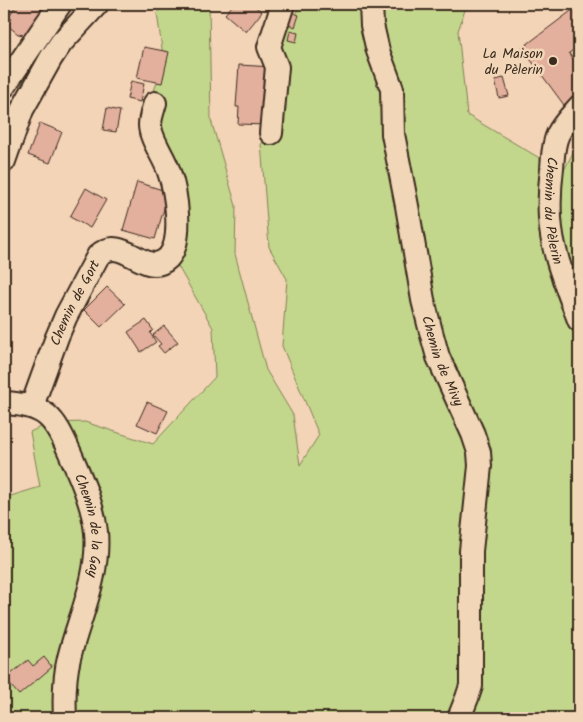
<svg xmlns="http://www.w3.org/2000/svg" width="583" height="722" viewBox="0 0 583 722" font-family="Kalam,sans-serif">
<rect width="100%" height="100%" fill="#f4d4b7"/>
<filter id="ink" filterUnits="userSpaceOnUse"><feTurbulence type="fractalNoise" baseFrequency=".02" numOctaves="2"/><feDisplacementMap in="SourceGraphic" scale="10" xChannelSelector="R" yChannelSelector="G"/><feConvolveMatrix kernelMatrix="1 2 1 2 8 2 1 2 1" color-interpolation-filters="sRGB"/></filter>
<g filter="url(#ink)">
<path fill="#c3d78c" stroke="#7f8055" d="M 171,4 L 209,4 L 211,120 L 236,206 L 235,254 L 266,370 L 293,415 L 300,465 L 319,435 L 282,346 L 287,279 L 269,247 L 261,143 L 280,137 L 270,60 L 301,4 L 467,4 L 458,31 L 467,115 L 563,172 L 579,141 L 579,718 L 4,718 L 4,498 L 40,487 L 30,432 L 49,423 L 85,422 L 153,444 L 215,377 L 213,328 L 171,254 L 177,217 L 140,130 L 164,63 L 157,13 L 162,7 Z"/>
<path fill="#e4b09e" stroke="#3b2a1e" d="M 17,4 L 43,4 L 42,6 L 45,7 L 25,35 L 18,34 L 7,25 L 12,18 L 9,16 Z
M 234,4 L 252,4 L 262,12 L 246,32 L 225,14 Z
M 579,5 L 579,46 L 569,53 L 579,68 L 579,94 L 564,105 L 522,48 Z
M 291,12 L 299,15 L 295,27 L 287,23 Z
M 290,31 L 298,33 L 296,42 L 288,40 Z
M 144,47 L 169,52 L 162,83 L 137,78 Z
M 239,65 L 273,67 L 266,125 L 238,124 L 239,107 L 236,107 Z
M 504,78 L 509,96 L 499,98 L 495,80 Z
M 131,81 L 144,84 L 140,102 L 127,99 Z
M 107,108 L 120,111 L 116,132 L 103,130 Z
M 40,123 L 62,132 L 50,163 L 28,155 Z
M 137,182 L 169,192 L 155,239 L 123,230 Z
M 86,188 L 106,200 L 90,228 L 70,217 Z
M 107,287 L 125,304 L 101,327 L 84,310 Z
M 146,320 L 153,330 L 150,333 L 156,342 L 141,352 L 128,332 Z
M 164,326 L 178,342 L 164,353 L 158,346 L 161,344 L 153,335 Z
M 147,402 L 168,411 L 157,433 L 137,424 Z
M 44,657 L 52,667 L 19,695 L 5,679 L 28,660 L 33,666 Z"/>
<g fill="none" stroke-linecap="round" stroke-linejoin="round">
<g stroke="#3b2a1e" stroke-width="26">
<g id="minor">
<path id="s1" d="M 371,4 L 372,25 L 378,51 L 392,89 L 393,134 L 407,206 L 423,300 L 430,328 L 438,357 L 473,434 L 479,452 L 480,466 L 471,551 L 471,686 L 467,698 L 459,718"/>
<path d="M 4,86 L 60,4"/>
<path id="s2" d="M 579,107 C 572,115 563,124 558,134 C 553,144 553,157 552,168 C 550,184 549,201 550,218 C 552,254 567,287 579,320"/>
<path d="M 271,133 L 277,67 L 269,47 L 283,4"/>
<path d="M 4,161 L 22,110 L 51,58 L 61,43 L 97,4"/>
<path id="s3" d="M 4,403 C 46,405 54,417 70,453 C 81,479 93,504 96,532 C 100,576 79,617 69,658 C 64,678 64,698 65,718"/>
<path id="s4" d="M 32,406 L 57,337 L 66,316 L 98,256 C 123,232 145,280 168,258 C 184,241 176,191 169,172 C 165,158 150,139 150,125 C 150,118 153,110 155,103"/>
</g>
</g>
<use href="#minor" stroke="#f1d7b8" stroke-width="22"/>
</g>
</g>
<circle fill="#3b2a1e" stroke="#f1d7b8" stroke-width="2" cx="553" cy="61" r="5"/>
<g text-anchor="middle" stroke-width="5" stroke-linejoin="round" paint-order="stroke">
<g font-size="14" fill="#3b2a1e" stroke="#f1d7b8" text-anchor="end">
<text x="543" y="58">La Maison<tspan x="543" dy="16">du Pèlerin</tspan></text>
</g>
<g font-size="14" fill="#3b2a1e" stroke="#f1d7b8">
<text dy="5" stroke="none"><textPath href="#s2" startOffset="112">Chemin du Pèlerin</textPath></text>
<text dy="5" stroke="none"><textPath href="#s4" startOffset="112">Chemin de Gort</textPath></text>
<text dy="5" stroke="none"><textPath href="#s1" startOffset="366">Chemin de Mivy</textPath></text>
<text dy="5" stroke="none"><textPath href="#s3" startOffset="166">Chemin de la Gay</textPath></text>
</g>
</g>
<rect width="583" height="722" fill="none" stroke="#f1d7b8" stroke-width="20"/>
<rect x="10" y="10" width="563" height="702" fill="none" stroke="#3b2a1e" stroke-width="2" filter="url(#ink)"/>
</svg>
